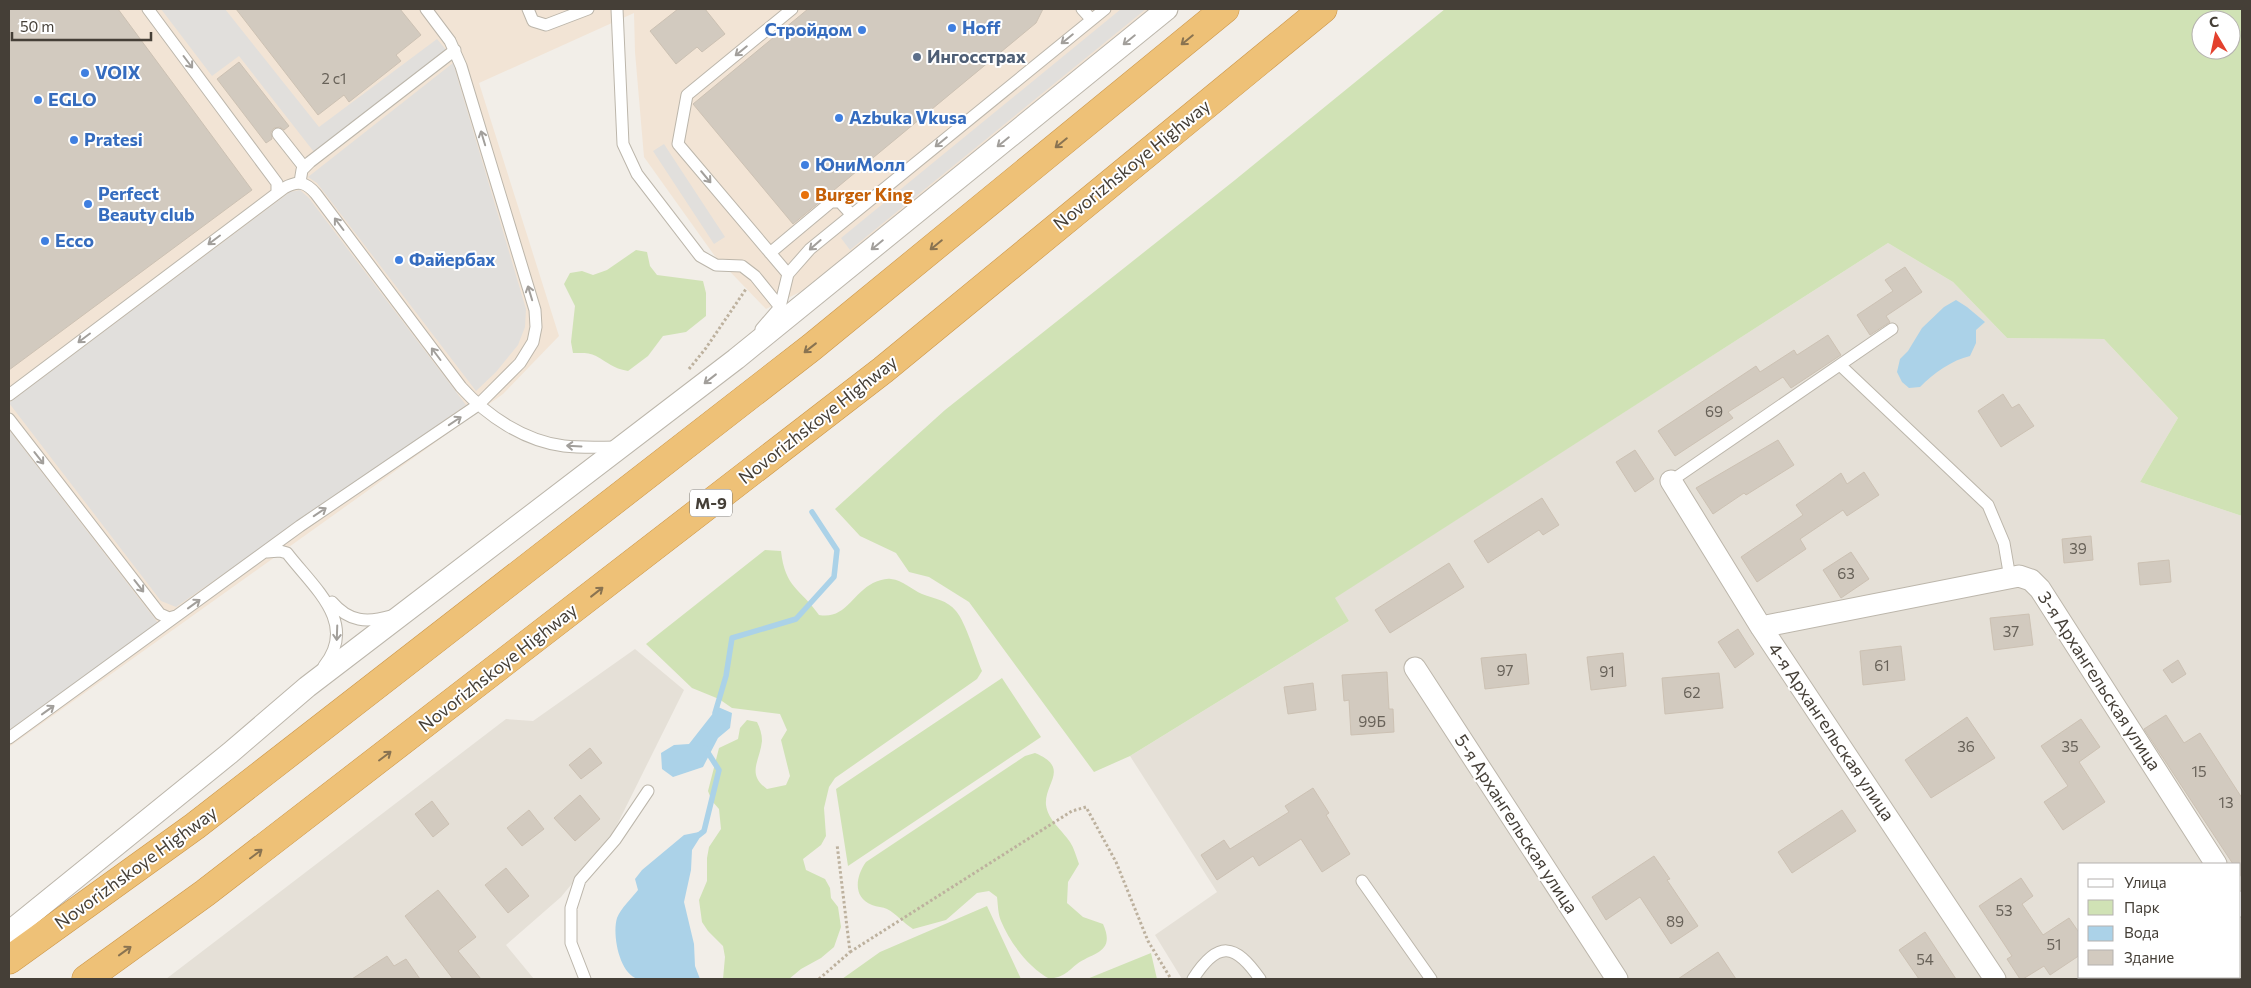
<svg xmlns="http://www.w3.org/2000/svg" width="2251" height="988" viewBox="0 0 2251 988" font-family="Commissioner,sans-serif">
<rect width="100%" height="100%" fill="#f2eee8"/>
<path fill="#e5e0d7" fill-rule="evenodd" d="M 1888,243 L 1953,282 L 2007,338 L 2104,339 L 2178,418 L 2140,482 L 2242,516 L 2242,979 L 1182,979 L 1155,935 L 1217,892 L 1130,756 L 1349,621 L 1334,598 ZM 2080,864 L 2240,864 L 2240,977 L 2080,977 Z
M 635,649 L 684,690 L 612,835 L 561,897 L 506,945 L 534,979 L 166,979 L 506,719 L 533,721 Z"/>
<path fill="#f2e4d5" d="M 9,9 L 1149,9 L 804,290 L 766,309 L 714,255 L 644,157 L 635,52 L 634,13 L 479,83 L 559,336 L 503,394 L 9,747 Z"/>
<path fill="#d0e2b5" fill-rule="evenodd" d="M 1445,9 L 2242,9 L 2242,516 L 2140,482 L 2178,418 L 2104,339 L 2007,338 L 1953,282 L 1888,243 L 1335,598 L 1349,621 L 1130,756 L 1094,772 L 969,602 L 929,577 L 909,572 L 896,553 L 860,536 L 835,509 L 945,410 L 1235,180 ZM 2201,20 L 2231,20 L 2231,50 L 2201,50 Z
M 636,250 L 647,252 L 650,266 L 657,275 L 703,281 L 706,293 L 706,316 L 686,332 L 663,336 L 648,356 L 628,371 C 612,368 609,363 596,356 C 589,352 580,353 573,353 L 571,342 L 575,306 L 564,284 L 570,273 L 582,271 L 593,275 L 607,270 Z
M 765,550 L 781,551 C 785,588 800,588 819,615 C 845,620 853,593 873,583 C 878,581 885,578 891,579 C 903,580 912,590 922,594 C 935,599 947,600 956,611 C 966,623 975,655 982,671 L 977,679 L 967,686 L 835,778 L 829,787 L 824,808 L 826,836 L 821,845 L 803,859 L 806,870 L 825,879 L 830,888 L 831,898 L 838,907 L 841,927 L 834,947 L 821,958 L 801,969 L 789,979 L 723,979 L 725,957 L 723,946 L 708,931 L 702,922 L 699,900 L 707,881 L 707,858 L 709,847 L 721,829 L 719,809 L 712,801 L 708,791 L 719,748 L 738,739 L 740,728 L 747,720 L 757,722 C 760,728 762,734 762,741 C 760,761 746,774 767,789 L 786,785 L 790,776 L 781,740 L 787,730 L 780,714 L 732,708 L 719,699 L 692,688 L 646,644 Z
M 1002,678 L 1041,737 L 848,866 L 836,789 Z
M 1035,753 C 1071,768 1044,783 1046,805 C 1048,820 1062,830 1070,842 C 1074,848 1076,856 1079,864 L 1068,882 L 1067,903 L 1083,917 L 1103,924 C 1116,953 1093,952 1077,964 C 1066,973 1065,976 1050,979 C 1029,968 1010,943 1001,921 C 998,914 998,905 997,897 L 989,891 L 977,893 L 946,920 L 913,929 C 903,923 897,914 887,909 C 883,907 877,907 872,905 C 852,897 856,876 866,862 L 1025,756 Z
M 987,906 L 1021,979 L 842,979 L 880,952 Z
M 1151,953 L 1157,979 L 1087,979 Z"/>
<path fill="#e1dfdc" d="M 161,9 L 225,9 L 319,127 L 437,39 L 447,51 L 314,152 L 239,56 L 212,76 Z
M 1121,9 L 1146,9 L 850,250 L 841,238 Z
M 453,63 L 526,309 L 525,327 L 518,345 L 496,372 L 476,391 L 317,183 L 308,177 Z
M 664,144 L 725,237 L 714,244 L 653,151 Z
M 300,190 L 309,198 L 466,405 L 176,607 L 161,601 L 9,403 L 290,192 Z
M 9,430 L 158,623 L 9,730 Z"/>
<path fill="#abd2e8" d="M 1956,300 L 1967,307 L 1985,322 L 1976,330 L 1976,343 L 1970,356 C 1952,360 1934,373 1920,387 L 1909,388 L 1902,382 L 1897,372 L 1900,359 L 1908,351 L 1922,328 L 1944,307 Z
M 718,707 L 732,713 L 730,728 L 718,738 L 703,767 L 673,777 L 662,769 L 661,753 L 674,745 L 689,744 Z
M 704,831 L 692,850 L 691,870 L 684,902 L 694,944 L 695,966 L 700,979 C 686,979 649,982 638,979 C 619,974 612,934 617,918 C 621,908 632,898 638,890 L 635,879 L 642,870 L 684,835 Z"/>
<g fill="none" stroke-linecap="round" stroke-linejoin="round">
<path stroke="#abd2e8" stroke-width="5.5" d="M 715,713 L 726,676 L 732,638 L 796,619 L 834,577 L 837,550 L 812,512
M 699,835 L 704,831 L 719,770 L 705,748"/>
</g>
<path fill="#d2cabf" stroke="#ccc1b3" d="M 9,9 L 118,9 L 252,190 L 9,370 Z
M 236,9 L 400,9 L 421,35 L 396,55 L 401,61 L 349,102 L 344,95 L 318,115 Z
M 678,9 L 705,9 L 725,34 L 702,52 L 697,47 L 676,64 L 650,31 Z
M 808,9 L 1043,9 L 1036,23 L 793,224 L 693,104 Z
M 239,62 L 289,126 L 284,130 L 280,127 L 274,128 L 271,132 L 272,139 L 266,143 L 217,79 Z
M 1905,267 L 1922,292 L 1886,316 L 1890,322 L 1870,335 L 1857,315 L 1893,291 L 1885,280 Z
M 1828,335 L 1841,355 L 1791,388 L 1783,377 L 1728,412 L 1733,418 L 1675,456 L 1658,431 L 1756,366 L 1760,372 L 1794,350 L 1797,355 Z
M 2003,394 L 2012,408 L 2019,404 L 2034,426 L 2001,447 L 1978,411 Z
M 1778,440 L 1794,465 L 1746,495 L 1744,493 L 1713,514 L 1696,488 Z
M 1635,450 L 1654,479 L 1635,492 L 1616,462 Z
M 1864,472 L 1879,495 L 1847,516 L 1843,510 L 1800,539 L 1806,549 L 1757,582 L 1741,557 L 1803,515 L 1796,505 L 1826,484 L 1841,473 L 1847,484 Z
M 1542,498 L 1559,525 L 1543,535 L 1539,530 L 1488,563 L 1474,541 Z
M 2091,536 L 2093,560 L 2064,563 L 2062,539 Z
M 1851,552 L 1869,579 L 1841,598 L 1823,570 Z
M 2169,560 L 2171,582 L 2140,585 L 2138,563 Z
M 1449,563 L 1464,587 L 1390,633 L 1375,610 Z
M 2029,614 L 2033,645 L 1994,650 L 1990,618 Z
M 1738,629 L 1754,654 L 1735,668 L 1718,642 Z
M 1901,646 L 1905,680 L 1863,685 L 1860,651 Z
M 1623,653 L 1626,686 L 1591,690 L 1587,657 Z
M 1526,654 L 1529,684 L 1485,689 L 1481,658 Z
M 2178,660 L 2186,674 L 2172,683 L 2163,670 Z
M 1387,672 L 1389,709 L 1393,709 L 1394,732 L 1351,735 L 1349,700 L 1344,701 L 1342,675 Z
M 1719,673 L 1723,708 L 1665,714 L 1662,678 Z
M 1313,683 L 1316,710 L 1288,714 L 1284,687 Z
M 2166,715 L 2184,743 L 2200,733 L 2242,798 L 2242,878 L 2240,874 L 2240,864 L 2233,864 L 2144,729 Z
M 1967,717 L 1995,758 L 1931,798 L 1905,760 Z
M 2081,719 L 2100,747 L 2079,762 L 2105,802 L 2063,830 L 2044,802 L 2068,786 L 2041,746 Z
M 590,748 L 602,763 L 581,779 L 569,765 Z
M 1313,788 L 1329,813 L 1326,815 L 1350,854 L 1322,872 L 1301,839 L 1259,866 L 1253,856 L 1217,880 L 1201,855 L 1224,840 L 1230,849 L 1289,812 L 1285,806 Z
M 580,795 L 600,819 L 575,841 L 554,818 Z
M 432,801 L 449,824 L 433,837 L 415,814 Z
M 529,810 L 544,829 L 522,846 L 507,828 Z
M 1842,810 L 1856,831 L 1792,873 L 1778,852 Z
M 1654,856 L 1670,879 L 1667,880 L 1698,926 L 1671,944 L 1640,897 L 1606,920 L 1592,897 Z
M 506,868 L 529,896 L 508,913 L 485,885 Z
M 2021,878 L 2033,896 L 2022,904 L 2043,935 L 2069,918 L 2080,934 L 2080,955 L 2050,975 L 2044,966 L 2023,979 L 2020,979 L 2007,959 L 2012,956 L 1979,906 Z
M 438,890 L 476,937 L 458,951 L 481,979 L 453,979 L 405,916 Z
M 1925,932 L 1956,979 L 1919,979 L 1899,950 Z
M 1718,952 L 1736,979 L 1678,979 Z
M 387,956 L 394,966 L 406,959 L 420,979 L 352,979 Z"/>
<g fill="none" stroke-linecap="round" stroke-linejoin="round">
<g stroke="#bcb6ab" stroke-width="13">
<path id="service" d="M 148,9 L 277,183 L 277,193
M 528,9 L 533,21 L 546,25 L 588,9
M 617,9 L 623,144 L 637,174 L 700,256 L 716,265 L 742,266 L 755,276 L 780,307
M 1082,9 L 1091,19
M 278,134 L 304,167
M 300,182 L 302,170 L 310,162 L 455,50
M 770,253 L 831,202 L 840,202 L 851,214
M 788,274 L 678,144 L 687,95 L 792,9
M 761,329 L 780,307 L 788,274 L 810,249 L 1105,9
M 1840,365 L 1988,505 L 2004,543 L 2010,578
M 9,395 L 284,188 C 298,180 306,182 316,194 L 461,387 C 487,416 524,441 564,446 C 582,448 600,447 618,447
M 9,419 L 160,614 L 169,618 L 176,616
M 1671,481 L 1892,329
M 267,552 L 280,551 L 287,553 C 313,587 359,623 324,666
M 332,602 C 349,622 367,623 391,616
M 9,738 L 300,526 L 478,405 L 520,363 L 533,342 L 536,327 L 535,310 L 461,66 L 450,41 L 426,9
M 1362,881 L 1431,979
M 585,979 L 571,943 L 571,908 L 580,880 L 615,840 L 648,791
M 1193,979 C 1218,940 1235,943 1260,979"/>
</g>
<g stroke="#bcb6ab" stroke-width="23">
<path id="minor" d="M 1671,481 L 1761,627 L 1995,979
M 1761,627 L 2019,576 L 2031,580 L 2040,589 L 2216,864
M 1415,668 L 1617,979
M 2240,902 L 2242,906
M 9,932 L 230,753 L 307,687 L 736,359 L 1167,9"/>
</g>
<g stroke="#cc9648" stroke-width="29">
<path id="motorway" d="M 9,960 L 195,826 L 812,347 L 1225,9
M 86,979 L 205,893 L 883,370 L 1323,9"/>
</g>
<path stroke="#bdb19e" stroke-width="3" stroke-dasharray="2.5 2.5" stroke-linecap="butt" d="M 689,369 L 706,348 L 746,289
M 850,952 L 1072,811 L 1086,807 L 1116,862 L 1148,941 L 1171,979
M 819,979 L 850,952 L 837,844"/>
<use href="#service" stroke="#fff" stroke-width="11"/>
<use href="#minor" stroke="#fff" stroke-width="21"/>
<use href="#motorway" stroke="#eec177" stroke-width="28"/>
</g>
<defs><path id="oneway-shaft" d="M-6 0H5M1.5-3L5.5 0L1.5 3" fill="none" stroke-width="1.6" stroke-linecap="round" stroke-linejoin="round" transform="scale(1.25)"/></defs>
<g stroke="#a29f9b">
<use href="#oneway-shaft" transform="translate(1067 39) rotate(141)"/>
<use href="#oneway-shaft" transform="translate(1129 40) rotate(141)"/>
<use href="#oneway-shaft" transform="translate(741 51) rotate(141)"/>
<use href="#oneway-shaft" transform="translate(188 62) rotate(53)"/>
<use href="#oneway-shaft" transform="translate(483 138) rotate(-107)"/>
<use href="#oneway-shaft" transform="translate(941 142) rotate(141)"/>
<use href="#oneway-shaft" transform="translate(1003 142) rotate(141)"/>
<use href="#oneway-shaft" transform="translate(706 177) rotate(50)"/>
<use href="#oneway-shaft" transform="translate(339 224) rotate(-127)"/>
<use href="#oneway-shaft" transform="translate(214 240) rotate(143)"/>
<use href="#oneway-shaft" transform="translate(815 245) rotate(139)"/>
<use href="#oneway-shaft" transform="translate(877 245) rotate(141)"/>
<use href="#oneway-shaft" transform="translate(530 293) rotate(-107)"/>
<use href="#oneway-shaft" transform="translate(84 338) rotate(143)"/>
<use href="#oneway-shaft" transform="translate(436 354) rotate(-127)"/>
<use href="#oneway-shaft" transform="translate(710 379) rotate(142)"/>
<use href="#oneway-shaft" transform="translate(455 421) rotate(-34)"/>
<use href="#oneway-shaft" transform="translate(574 446) rotate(-177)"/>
<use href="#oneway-shaft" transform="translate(39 458) rotate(52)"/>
<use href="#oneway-shaft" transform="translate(320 512) rotate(-34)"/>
<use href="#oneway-shaft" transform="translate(139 586) rotate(52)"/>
<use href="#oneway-shaft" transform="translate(194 604) rotate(-36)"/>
<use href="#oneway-shaft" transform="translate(337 633) rotate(92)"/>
<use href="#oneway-shaft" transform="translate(48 710) rotate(-36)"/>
</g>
<g stroke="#897351">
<use href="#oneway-shaft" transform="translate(1187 40) rotate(141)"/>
<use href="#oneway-shaft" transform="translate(1061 143) rotate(141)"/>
<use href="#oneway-shaft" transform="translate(936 245) rotate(141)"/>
<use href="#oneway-shaft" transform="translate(810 348) rotate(142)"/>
<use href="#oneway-shaft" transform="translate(597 592) rotate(-38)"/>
<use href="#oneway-shaft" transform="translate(385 756) rotate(-37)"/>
<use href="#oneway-shaft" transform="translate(256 854) rotate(-37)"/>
<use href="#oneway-shaft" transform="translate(125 951) rotate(-36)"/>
</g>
<g fill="#3f7fe0" stroke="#fff" stroke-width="2">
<circle cx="952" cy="28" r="5"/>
<circle cx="862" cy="30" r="5"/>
<circle cx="85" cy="73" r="5"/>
<circle cx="38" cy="100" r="5"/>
<circle cx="839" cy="118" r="5"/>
<circle cx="74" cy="140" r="5"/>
<circle cx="805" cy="165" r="5"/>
<circle cx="88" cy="204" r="5"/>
<circle cx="45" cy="241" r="5"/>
<circle cx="399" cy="260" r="5"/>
</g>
<circle fill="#5c6f8a" stroke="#fff" stroke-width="2" cx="917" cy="57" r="5"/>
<circle fill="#e8710a" stroke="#fff" stroke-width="2" cx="805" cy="195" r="5"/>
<g text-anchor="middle" stroke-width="4" stroke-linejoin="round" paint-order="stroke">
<g font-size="15" fill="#686259">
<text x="334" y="84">2 с1</text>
<text x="1714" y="417">69</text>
<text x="2078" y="554">39</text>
<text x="1846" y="579">63</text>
<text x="2011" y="637">37</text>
<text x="1882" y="671">61</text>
<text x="1505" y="676">97</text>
<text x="1607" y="677">91</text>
<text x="1692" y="698">62</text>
<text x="1372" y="727">99Б</text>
<text x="1966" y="752">36</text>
<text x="2070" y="752">35</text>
<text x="2199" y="777">15</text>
<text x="2226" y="808">13</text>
<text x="2004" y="916">53</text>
<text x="1675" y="927">89</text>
<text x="2054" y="950">51</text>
<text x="1925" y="965">54</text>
</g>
<rect fill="#fff" stroke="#7d7973" stroke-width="1" x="690" y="489.5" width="42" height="27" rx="4"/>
<g font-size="16" font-weight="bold" fill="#453f37">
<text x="711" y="509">М-9</text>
</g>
<g font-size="18" font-weight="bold" fill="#366cbe" stroke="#fff" text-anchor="start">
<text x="962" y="34">Hoff</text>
<text x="852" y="36" text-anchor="end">Стройдом</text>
<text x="95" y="79">VOIX</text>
<text x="48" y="106">EGLO</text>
<text x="849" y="124">Azbuka Vkusa</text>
<text x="84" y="146">Pratesi</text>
<text x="815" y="171">ЮниМолл</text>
<text x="98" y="200">Perfect<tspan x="98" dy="21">Beauty club</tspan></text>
<text x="55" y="247">Ecco</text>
<text x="409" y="266">Файербах</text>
</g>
<g font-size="18" font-weight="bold" fill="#4e5e75" stroke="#fff" text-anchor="start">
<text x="927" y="63">Ингосстрах</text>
</g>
<g font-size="18" fill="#453f37" stroke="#fff">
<text transform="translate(1132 165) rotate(-39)" y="6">Novorizhskoye Highway</text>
<text transform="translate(818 420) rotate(-38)" y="6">Novorizhskoye Highway</text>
<text transform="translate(498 668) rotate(-38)" y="6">Novorizhskoye Highway</text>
<text transform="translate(2099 681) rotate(57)" y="6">3-я Архангельская улица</text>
<text transform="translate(1831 732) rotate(56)" y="6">4-я Архангельская улица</text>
<text transform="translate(1516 824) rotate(57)" y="6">5-я Архангельская улица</text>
<text transform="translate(136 868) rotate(-36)" y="6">Novorizhskoye Highway</text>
</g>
<g font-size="18" font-weight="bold" fill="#c56008" stroke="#fff" text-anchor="start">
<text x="815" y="201">Burger King</text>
</g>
</g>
<rect width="2251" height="988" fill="none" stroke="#453f37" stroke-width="20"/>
<rect x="2078" y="863" width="162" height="115" fill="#ffffff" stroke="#b5b2af"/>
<rect x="2088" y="879" width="25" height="8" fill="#ffffff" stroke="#b5b2af"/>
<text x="2124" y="888" font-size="15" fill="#453f37">Улица</text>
<rect x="2088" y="900" width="25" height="15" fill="#d0e2b5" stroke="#b5b2af"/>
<text x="2124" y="913" font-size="15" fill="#453f37">Парк</text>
<rect x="2088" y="926" width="25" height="15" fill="#abd2e8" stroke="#b5b2af"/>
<text x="2124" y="938" font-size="15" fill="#453f37">Вода</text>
<rect x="2088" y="950" width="25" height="15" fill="#d2cabf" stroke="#b5b2af"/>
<text x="2124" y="963" font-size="15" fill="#453f37">Здание</text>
<g transform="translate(2216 35) rotate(351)"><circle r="24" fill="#ffffff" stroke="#b5b2af"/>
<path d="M0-4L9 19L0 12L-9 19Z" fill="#e3412e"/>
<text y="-8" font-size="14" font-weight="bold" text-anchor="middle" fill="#453f37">С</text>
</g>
<path d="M12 32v8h139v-8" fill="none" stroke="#453f37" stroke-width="2.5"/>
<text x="20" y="32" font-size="15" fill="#453f37" stroke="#ffffff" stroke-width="4" paint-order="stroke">50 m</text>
</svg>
